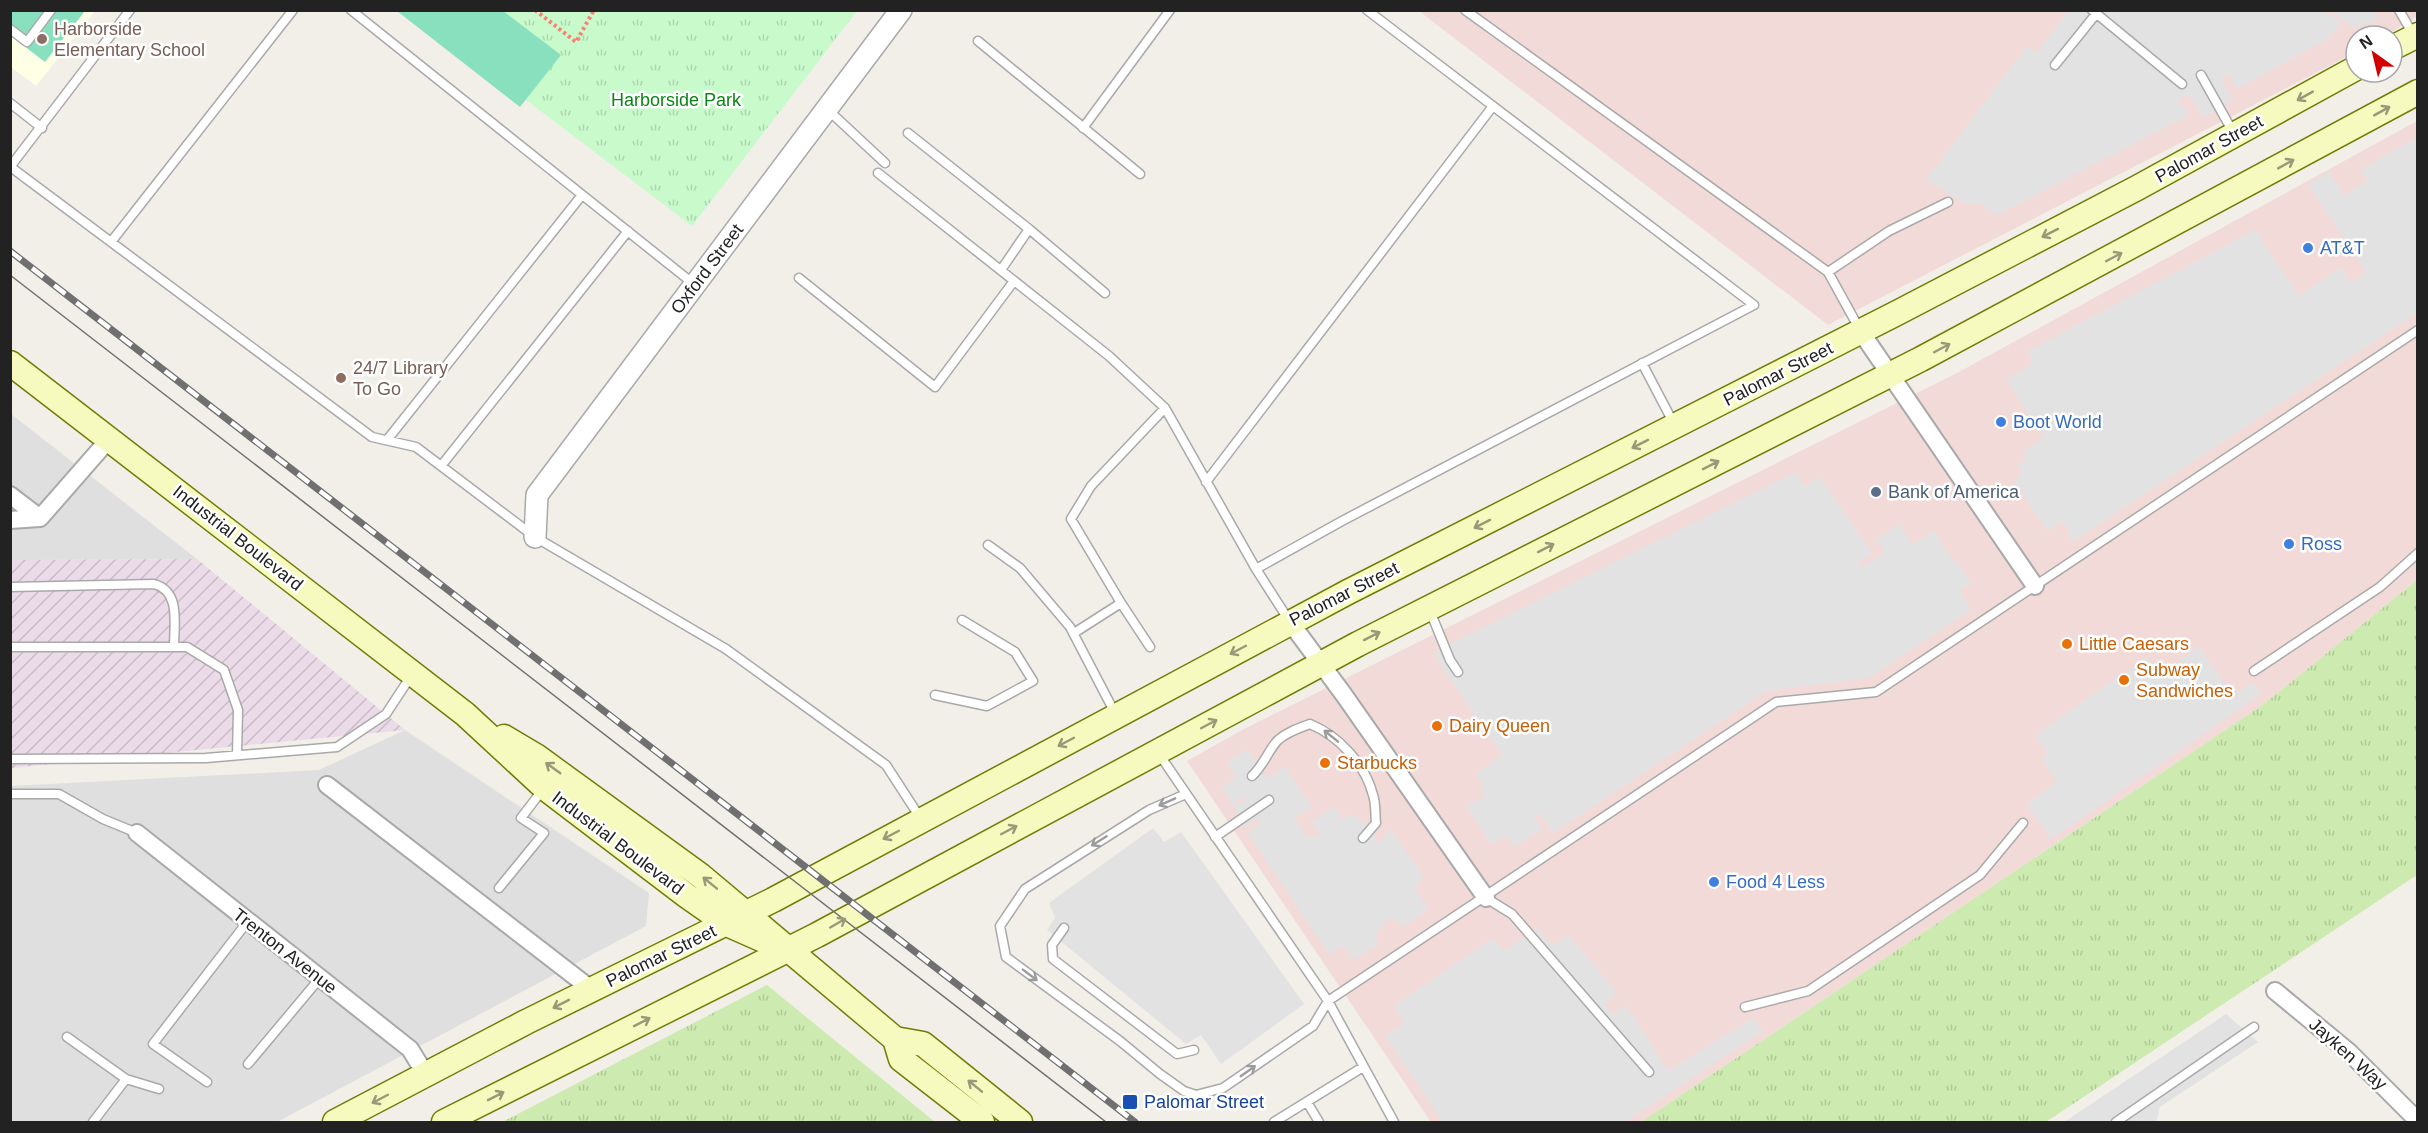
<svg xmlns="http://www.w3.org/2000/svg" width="2428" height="1133" viewBox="0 0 2428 1133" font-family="Arial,sans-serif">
<defs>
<pattern id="industrial-furrows" width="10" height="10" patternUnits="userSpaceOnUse" patternTransform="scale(1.5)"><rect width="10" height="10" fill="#ebdbe8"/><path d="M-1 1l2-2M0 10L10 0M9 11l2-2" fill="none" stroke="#c9bcc7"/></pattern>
<pattern id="grass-tufts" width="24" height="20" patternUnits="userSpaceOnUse" patternTransform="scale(1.5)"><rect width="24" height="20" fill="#cdebb0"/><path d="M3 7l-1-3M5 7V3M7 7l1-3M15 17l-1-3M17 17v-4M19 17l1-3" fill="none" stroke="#b0c997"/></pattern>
<pattern id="park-tufts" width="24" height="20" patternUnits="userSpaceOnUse" patternTransform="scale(1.5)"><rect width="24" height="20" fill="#c8facc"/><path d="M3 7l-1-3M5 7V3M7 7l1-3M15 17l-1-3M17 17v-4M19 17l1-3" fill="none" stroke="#acd6af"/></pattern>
</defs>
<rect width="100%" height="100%" fill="#f2efe9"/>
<path fill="#e0dfdf" d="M 11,414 L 197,559 L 11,560 Z
M 405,730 L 649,893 L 646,926 L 277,1122 L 11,1122 L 11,786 L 319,770 Z"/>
<path fill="#f2dad9" d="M 2417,10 L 2418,16 L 2385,36 L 2356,36 L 2356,52 L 1828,325 L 1419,11 Z
M 2417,121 L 2417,580 L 2264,704 L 1641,1122 L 1431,1122 L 1187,761 L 1244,729 L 1957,373 Z"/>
<path fill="url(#industrial-furrows)" d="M 197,559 L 405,730 L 11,768 L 11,560 Z"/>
<path fill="#ffffe5" d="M 10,11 L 95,11 L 36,86 L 11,67 Z"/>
<path fill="url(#grass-tufts)" d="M 2417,580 L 2417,875 L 2046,1122 L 1641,1122 L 2264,704 Z
M 767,985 L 935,1122 L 502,1122 Z"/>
<path fill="url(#park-tufts)" d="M 409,11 L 857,11 L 692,226 Z"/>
<path fill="#88e0be" d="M 10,11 L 85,11 L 45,62 L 11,36 Z
M 397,11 L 503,11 L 561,55 L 520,107 Z"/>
<path fill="#e2e2e2" d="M 2324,10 L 2341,23 L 2329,38 L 2237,89 L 2228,74 L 2224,76 L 2221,80 L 2233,100 L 2203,117 L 2188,94 L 2177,101 L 2188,111 L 2187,116 L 1997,215 L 1978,203 L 1966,204 L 1926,180 L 2027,46 L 2037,53 L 2066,14 L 2064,11 Z
M 2331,11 L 2374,11 L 2377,21 L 2354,28 Z
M 2417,138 L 2417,313 L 2071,543 L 2070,532 L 2063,522 L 2047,531 L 2014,481 L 2022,474 L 2017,466 L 2027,459 L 2023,452 L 2044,437 L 2006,380 L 2033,363 L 2028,351 L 2255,230 L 2299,296 L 2341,267 L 2351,283 L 2366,272 L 2308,184 L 2329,172 L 2344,196 L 2367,181 L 2361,169 Z
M 1796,472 L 1804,487 L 1820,477 L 1872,553 L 1857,564 L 1861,568 L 1885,552 L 1876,540 L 1899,524 L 1913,545 L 1933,530 L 1953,561 L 1956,560 L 1971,583 L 1960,591 L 1971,610 L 1869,678 L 1766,691 L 1553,833 L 1540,813 L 1534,817 L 1542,829 L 1514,847 L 1507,835 L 1491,844 L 1466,807 L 1484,796 L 1479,788 L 1484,785 L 1476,774 L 1502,755 L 1443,669 L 1434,652 Z
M 2199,647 L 2233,695 L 2252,683 L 2261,694 L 2051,839 L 2027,804 L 2057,782 L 2041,758 L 2048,753 L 2035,735 L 2147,657 L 2160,674 Z
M 1247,749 L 1268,778 L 1285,767 L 1312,807 L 1295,818 L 1307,838 L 1320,835 L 1312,822 L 1334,807 L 1342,819 L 1352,814 L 1375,830 L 1374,837 L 1379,844 L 1390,829 L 1423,875 L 1415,889 L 1428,910 L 1403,927 L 1394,919 L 1386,920 L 1376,935 L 1378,945 L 1354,960 L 1343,945 L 1329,954 L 1247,832 L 1261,823 L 1257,819 L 1244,828 L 1234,806 L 1246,800 L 1244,796 L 1233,804 L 1221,788 L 1235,778 L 1228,761 Z
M 1153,828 L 1164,842 L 1181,832 L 1304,1004 L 1221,1064 L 1201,1035 L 1186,1044 L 1047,930 L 1055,918 L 1049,903 Z
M 1537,928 L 1552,946 L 1568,935 L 1617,992 L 1605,1005 L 1613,1015 L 1626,1005 L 1668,1071 L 1753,1018 L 1763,1031 L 1625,1122 L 1443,1122 L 1385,1036 L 1400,1027 L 1403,1021 L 1394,1006 L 1493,938 L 1504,951 Z
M 2226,1014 L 2258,1042 L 2160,1107 L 2156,1122 L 2064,1122 Z"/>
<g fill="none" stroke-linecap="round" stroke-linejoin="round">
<g stroke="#a9a9a9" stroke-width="11">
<path id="service" d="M 351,10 L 695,285
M 1465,10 L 1828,272 L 1889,231 L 1948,202
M 2092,10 L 2182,84
M 2399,10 L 2414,36
M 10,29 L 27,42 L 51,10
M 978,41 L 1140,174
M 2055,65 L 2096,14
M 2201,75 L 2233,132
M 10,103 L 42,128
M 827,109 L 885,163
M 1083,128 L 1170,10
M 908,133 L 1029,229
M 10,167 L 130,10
M 12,168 L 372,437 L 416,447 L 535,537 L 726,649 L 886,765 L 921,819
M 878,173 L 1109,356 L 1165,408
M 111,242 L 293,10
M 1001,270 L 1029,229 L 1105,293
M 1828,272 L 1860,330
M 799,278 L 935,387 L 1014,281
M 1642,363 L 1674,424
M 387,440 L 582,195
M 441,466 L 628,231
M 1206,482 L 1493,106
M 988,545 L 1020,568 L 1070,627 L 1116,715
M 1256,569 L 1342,521 L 1754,305 L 1367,10
M 10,587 L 154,584 C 181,591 174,624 174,647
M 1121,603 L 1071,519 L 1091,486 L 1165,408 L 1256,569 L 1290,622
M 1430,611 L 1450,660 L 1458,672
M 1074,633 L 1121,603 L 1150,647
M 10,647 L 187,647 L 224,670 L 238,710 L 237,755
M 2254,671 L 2380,587 L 2418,553
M 935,695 L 987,706 L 1033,681 L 1015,652 L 962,620
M 1159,754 L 1328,1001 L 1394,1122
M 10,759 L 206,758 L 337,747 L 386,714 L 411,676
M 1252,776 C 1264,765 1269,749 1278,740 C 1287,732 1299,728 1310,724 C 1339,736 1365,764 1373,795 C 1376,803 1375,814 1376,823 L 1363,838
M 10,794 L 59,794 L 103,819 L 137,833
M 1186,794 L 1149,810 L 1025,889 L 1000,926 L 1006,957 L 1120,1041 L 1160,1074 L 1184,1091 L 1196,1095 L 1223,1088 L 1313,1026 L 1328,1001 L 1776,702 L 1876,692 L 2418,330
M 1215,837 L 1269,800
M 499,888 L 544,833 L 521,818 L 544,788
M 1486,898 L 1512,914 L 1649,1072
M 1064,928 L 1052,945 L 1053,959 L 1177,1054 L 1194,1050
M 1745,1007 L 1808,991 L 1980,875 L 2023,823
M 67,1037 L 126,1079 L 93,1122
M 248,1064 L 320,978
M 126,1079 L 159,1089
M 207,1082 L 153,1044 L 248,921
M 1307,1102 L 1319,1122
M 1274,1122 L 1363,1067
M 2116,1122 L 2254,1027"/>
</g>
<g stroke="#a9a9a9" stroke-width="20">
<path id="minor" d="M 1861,332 L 2035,586
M 10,495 L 40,518
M 10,520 L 40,518 L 110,438
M 1290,622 L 1344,695 L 1486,898
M 327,785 L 591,989
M 137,833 L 410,1049 L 426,1075
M 2275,991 L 2349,1052 L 2418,1121"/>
</g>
<g stroke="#a9a9a9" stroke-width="24">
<path id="tertiary" d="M 535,537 L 537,495 L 901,10"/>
</g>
<g stroke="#707d05" stroke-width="27">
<path id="secondary" d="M 2392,48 L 2418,35
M 10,363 L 465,714 L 545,788 L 687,896 L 727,924 L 786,950
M 504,737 L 536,756 L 701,876 L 895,1039 L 923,1044 L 1020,1122
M 895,1039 L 901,1059 L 982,1122
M 335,1122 L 526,1022 L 773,900 L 1348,592 L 1897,313 L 2137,188 L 2356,68
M 444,1122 L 817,935 L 1358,644 L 1921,359 L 2418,92"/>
</g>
<path stroke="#fa8072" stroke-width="4" stroke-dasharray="3 3" stroke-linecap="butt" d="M 535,10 L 576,42 L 594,10"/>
<use href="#service" stroke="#fff" stroke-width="8"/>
<use href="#minor" stroke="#fff" stroke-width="16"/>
<use href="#tertiary" stroke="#fff" stroke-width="21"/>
<use href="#secondary" stroke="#f7fabf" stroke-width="24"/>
<path stroke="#707070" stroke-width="1.5" d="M 10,275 L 1106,1122"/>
<g stroke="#707070" stroke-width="7">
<path id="rail" d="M 10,251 L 1135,1122"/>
</g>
<use href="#rail" stroke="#fff" stroke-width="4.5" stroke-dasharray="14" stroke-linecap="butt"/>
</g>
<defs><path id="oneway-shaft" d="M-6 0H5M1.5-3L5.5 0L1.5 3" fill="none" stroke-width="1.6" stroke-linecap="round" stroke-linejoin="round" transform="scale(1.5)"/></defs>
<g stroke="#979978">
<use href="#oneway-shaft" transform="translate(2305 96) rotate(151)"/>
<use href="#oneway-shaft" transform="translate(2382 111) rotate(-29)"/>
<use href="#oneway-shaft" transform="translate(2286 164) rotate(-29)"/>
<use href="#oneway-shaft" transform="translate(2050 233) rotate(153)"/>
<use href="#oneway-shaft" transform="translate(2114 257) rotate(-28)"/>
<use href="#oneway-shaft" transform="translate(1942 348) rotate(-28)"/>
<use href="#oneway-shaft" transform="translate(1640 444) rotate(153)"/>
<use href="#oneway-shaft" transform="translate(1711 465) rotate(-27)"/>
<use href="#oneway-shaft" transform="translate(1482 524) rotate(153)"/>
<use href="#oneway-shaft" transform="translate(1546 548) rotate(-27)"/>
<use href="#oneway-shaft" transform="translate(1372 636) rotate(-27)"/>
<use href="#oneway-shaft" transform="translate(1238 650) rotate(152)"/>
<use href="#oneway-shaft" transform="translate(1209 724) rotate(-28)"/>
<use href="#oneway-shaft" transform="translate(1066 742) rotate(152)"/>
<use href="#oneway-shaft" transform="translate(553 768) rotate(-144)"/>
<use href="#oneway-shaft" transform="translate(1009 830) rotate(-28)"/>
<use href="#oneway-shaft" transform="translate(891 835) rotate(152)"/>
<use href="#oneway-shaft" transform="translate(710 883) rotate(-141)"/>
<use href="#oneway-shaft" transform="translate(838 923) rotate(-30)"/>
<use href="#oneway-shaft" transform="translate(561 1004) rotate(153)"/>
<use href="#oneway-shaft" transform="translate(642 1022) rotate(-27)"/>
<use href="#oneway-shaft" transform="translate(975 1086) rotate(-141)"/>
<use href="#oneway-shaft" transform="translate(496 1096) rotate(-27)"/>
<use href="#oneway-shaft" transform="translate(380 1099) rotate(152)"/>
</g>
<g stroke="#9c9c9c">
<use href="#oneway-shaft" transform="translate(1331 736) rotate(-141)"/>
<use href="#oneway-shaft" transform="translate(1167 802) rotate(156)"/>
<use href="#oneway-shaft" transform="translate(1099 841) rotate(148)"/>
<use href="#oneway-shaft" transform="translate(1030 975) rotate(37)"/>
<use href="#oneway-shaft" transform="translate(1248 1071) rotate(-35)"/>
</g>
<g fill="#8d6e63" stroke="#fff" stroke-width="2">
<circle cx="42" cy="39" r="6"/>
<circle cx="341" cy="378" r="6"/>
</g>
<g fill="#3f7fe0" stroke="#fff" stroke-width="2">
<circle cx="2308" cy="248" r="6"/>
<circle cx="2001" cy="422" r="6"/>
<circle cx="2289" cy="544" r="6"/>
<circle cx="1714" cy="882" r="6"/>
</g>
<circle fill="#5c6f8a" stroke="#fff" stroke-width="2" cx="1876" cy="492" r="6"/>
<g fill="#e8710a" stroke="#fff" stroke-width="2">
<circle cx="2067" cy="644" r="6"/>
<circle cx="2124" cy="680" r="6"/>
<circle cx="1437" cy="726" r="6"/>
<circle cx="1325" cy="763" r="6"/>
</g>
<rect fill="#1a4fb4" stroke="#fff" stroke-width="2" x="1122" y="1094" width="16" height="16" rx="3"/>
<g text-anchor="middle" stroke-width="5" stroke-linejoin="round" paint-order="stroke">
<g font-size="18" fill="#785e54" stroke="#fff" text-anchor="start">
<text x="54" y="35">Harborside<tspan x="54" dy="21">Elementary School</tspan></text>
<text x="353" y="374">24/7 Library<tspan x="353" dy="21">To Go</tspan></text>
</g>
<g font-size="18" fill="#0c8416" stroke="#fff">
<text x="676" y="106">Harborside Park</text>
</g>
<g font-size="18" fill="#222" stroke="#fff">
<text transform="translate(2209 149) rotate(-29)" y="6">Palomar Street</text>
<text transform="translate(707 269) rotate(-53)" y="6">Oxford Street</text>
<text transform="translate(1778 374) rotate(-27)" y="6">Palomar Street</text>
<text transform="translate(238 538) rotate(38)" y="6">Industrial Boulevard</text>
<text transform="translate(1344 594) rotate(-27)" y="6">Palomar Street</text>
<text transform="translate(618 843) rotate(37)" y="6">Industrial Boulevard</text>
<text transform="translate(285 951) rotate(38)" y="6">Trenton Avenue</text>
<text transform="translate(661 956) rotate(-26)" y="6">Palomar Street</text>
<text transform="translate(2348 1054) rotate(42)" y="6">Jayken Way</text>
</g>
<g font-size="18" fill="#366cbe" stroke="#fff" text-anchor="start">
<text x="2320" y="254">AT&amp;T</text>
<text x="2013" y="428">Boot World</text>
<text x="2301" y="550">Ross</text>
<text x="1726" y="888">Food 4 Less</text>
</g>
<g font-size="18" fill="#4e5e75" stroke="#fff" text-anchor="start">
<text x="1888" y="498">Bank of America</text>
</g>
<g font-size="18" fill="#c56008" stroke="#fff" text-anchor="start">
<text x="2079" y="650">Little Caesars</text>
<text x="2136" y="676">Subway<tspan x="2136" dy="21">Sandwiches</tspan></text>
<text x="1449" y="732">Dairy Queen</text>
<text x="1337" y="769">Starbucks</text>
</g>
<g font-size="18" fill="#164399" stroke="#fff" text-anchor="start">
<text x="1144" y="1108">Palomar Street</text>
</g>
</g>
<rect width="2428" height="1133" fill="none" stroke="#222222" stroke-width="24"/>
<g transform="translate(2374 54) rotate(326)"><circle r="28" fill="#ffffff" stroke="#a7a7a7" stroke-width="1.5"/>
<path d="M0-4.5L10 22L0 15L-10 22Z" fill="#d40000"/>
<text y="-9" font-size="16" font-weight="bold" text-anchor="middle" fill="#222222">N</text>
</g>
</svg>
